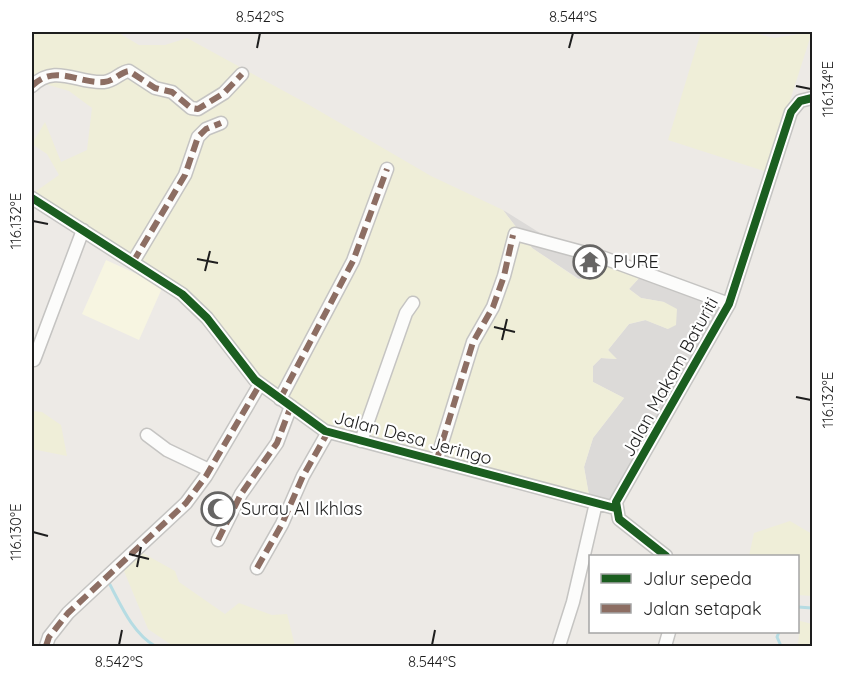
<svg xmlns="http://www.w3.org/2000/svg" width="844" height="678" viewBox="0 0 844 678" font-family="Quicksand,sans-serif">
<rect width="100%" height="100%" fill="#edeae6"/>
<path fill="#dcdad8" d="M 503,210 L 540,233 L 605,254 L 593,278 L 579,279 L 532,248 Z
M 641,276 L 729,298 L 619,502 L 589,495 L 588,490 L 584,467 L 593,438 L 624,398 L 593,382 L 593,366 L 601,358 L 616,359 L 608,350 L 629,324 L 646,320 L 668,329 L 664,302 L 641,298 L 629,289 Z"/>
<path fill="#f7f5e1" d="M 106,260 L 163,286 L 139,340 L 82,314 Z"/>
<path fill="#dbdad8" d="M 587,251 L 600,257 L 593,273 L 580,268 Z"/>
<path fill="#efeed8" d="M 32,32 L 117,32 L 139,45 L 165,45 L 187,38 L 304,102 L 431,176 L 503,210 L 532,248 L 578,279 L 593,278 L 605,254 L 641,276 L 629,289 L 641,298 L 664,302 L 677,309 L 676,325 L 668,329 L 645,320 L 629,324 L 608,350 L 617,359 L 601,358 L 593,366 L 593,382 L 624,398 L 593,438 L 584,467 L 589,495 L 326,431 L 257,379 L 189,303 L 32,194 L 59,175 L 47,154 L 32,144 L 45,122 L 61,162 L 87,150 L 92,108 L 69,91 L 32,80 Z
M 701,32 L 750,32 L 774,38 L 812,32 L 767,172 L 668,140 Z
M 32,411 L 42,412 L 61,425 L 67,456 L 32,449 Z
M 790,521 L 812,534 L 812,596 L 798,595 L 798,556 L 749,556 L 754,533 Z
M 139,551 L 175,571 L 179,582 L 225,614 L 239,603 L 272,615 L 287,614 L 295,646 L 173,646 L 148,629 L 124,571 Z
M 800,621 L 812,624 L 812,646 L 798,646 Z"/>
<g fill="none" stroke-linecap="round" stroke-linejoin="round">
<path stroke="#b6dce3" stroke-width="3" d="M 108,581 C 120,603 132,633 155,646
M 798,607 L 812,608
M 779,632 L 777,637 L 781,646"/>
<g stroke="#c5c4c2" stroke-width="15">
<path id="minor" d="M 32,86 C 55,63 78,84 104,82 C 115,81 120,72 129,71 L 155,88 L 172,92 L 191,108 L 198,109 L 224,93 L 242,74
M 32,198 L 182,294 L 207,318 L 255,380 L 325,431 L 615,508
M 133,262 L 185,175 L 198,137 L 206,129 L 221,123
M 34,360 L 83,230
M 280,399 L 353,261 L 387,169
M 147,435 L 167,450 L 209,470
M 361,441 L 406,313 L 413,303
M 437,459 L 473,342 L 493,307 L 504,276 L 515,234 L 604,258 L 729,304
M 218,540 L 241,494 L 277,443 L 291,406
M 666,556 L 619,519 L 616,502 L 729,304 L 791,112 L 800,101 L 812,98
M 257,568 L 282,524 L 303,476 L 328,432
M 46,646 L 49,637 L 68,613 L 186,503 L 206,476 L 260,384
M 559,646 L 573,602 L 596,503
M 665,646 L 669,632"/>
</g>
<use href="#minor" stroke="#fcfcfb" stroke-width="12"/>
<path stroke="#8d6e63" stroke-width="6" stroke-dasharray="12 6" stroke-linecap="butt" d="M 32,86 C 55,63 78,84 104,82 C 115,81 120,72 129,71 L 155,88 L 172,92 L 191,108 L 198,109 L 224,93 L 242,74
M 133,262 L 185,175 L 198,137 L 206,129 L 221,123
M 280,399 L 353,261 L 387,169
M 437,459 L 473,342 L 493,307 L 504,276 L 513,235
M 218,540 L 241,494 L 277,443 L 291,406
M 257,568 L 282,524 L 303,476 L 328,432
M 46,646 L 49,637 L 68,613 L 186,503 L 206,476 L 260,384"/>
<g stroke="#fff" stroke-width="11">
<path id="cycleway" d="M 32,198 L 182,294 L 207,318 L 255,380 L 325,431 L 615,508
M 666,556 L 619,519 L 616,502 L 729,304 L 791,112 L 800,101 L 812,98"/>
</g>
<use href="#cycleway" stroke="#1b5e20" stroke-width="8"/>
</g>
<path fill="none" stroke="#1e1e1e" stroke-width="2" d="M 257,48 L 260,33M 569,48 L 573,33M 796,86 L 811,89M 33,221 L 48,224M 197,259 L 218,263M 205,271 L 210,251M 494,327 L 515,332M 502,340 L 507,319M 796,397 L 811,400M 33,532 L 48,536M 129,554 L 149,559M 137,567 L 141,547M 119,645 L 122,630M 432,645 L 435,630"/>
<defs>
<g id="temple-ring" transform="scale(1.725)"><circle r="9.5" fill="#fff" stroke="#666564" stroke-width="1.5"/><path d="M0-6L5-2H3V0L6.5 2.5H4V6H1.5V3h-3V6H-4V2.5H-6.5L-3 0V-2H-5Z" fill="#666564"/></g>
<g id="mosque-ring" transform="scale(1.725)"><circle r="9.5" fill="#fff" stroke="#666564" stroke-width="1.5"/><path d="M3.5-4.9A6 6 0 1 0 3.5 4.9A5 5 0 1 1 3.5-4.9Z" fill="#666564"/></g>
</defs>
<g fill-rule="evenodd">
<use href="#temple-ring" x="590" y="262"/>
<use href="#mosque-ring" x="218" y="509"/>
</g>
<g text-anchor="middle" stroke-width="4.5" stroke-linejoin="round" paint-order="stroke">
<g font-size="18" fill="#1e1e1e" stroke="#fff" text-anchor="start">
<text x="613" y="268">PURE</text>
<text x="241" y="515">Surau Al Ikhlas</text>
</g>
<g font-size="18" fill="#1e1e1e" stroke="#fff">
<text transform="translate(670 377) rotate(-61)" y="6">Jalan Makam Baturiti</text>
<text transform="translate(413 438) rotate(15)" y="6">Jalan Desa Jeringo</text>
</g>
</g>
<rect width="844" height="678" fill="none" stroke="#ffffff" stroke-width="66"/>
<rect x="589" y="555" width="210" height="78" fill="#ffffff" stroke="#a5a5a5" stroke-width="1.5"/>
<rect x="601" y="574" width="30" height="9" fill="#1b5e20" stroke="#a5a5a5" stroke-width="1.5"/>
<text x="643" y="585" font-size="18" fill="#1e1e1e">Jalur sepeda</text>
<rect x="601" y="604" width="30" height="9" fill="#8d6e63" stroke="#a5a5a5" stroke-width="1.5"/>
<text x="643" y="615" font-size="18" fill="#1e1e1e">Jalan setapak</text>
<rect x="33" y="33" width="778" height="612" fill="none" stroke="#1e1e1e" stroke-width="2"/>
<g font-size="15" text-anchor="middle" fill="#1e1e1e">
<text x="260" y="22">8.542°S</text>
<text x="573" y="22">8.544°S</text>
<text transform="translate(828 89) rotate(-90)" y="5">116.134°E</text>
<text transform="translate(16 221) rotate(-90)" y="5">116.132°E</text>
<text transform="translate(828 400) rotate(-90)" y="5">116.132°E</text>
<text transform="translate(16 532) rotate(-90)" y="5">116.130°E</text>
<text x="119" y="667">8.542°S</text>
<text x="432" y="667">8.544°S</text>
</g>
</svg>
